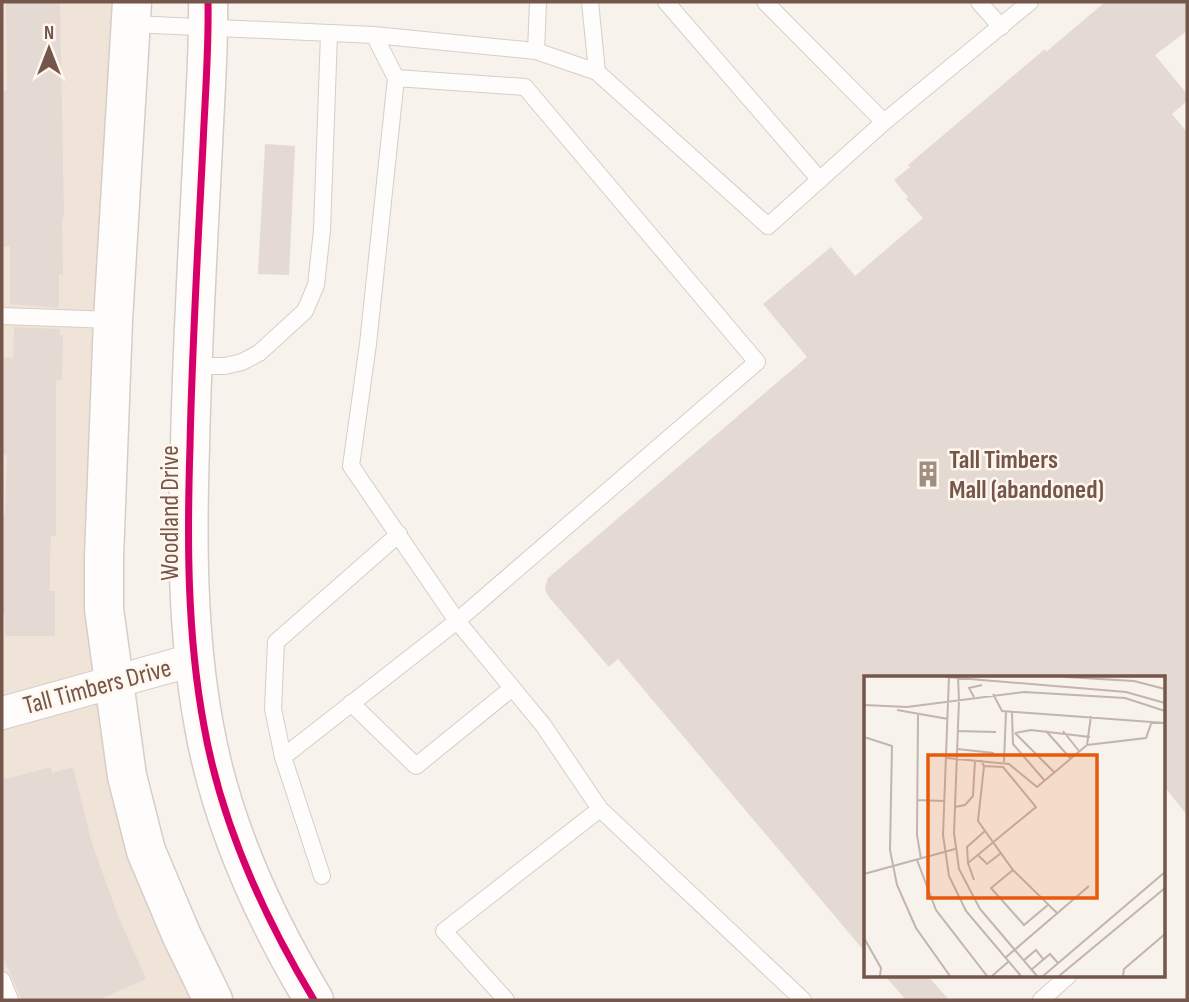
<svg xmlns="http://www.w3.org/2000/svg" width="1189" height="1002" viewBox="0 0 1189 1002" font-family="'Sofia Sans Condensed',sans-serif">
<rect width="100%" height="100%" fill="#f7f2ec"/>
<path fill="#f0e4d9" d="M 2,2 L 113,2 L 94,645 L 200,1000 L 2,1000 Z"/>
<path fill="#e4dad3" d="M 11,2 L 60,2 L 64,217 L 62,217 L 63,274 L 59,274 L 59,308 L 10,304 L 10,246 L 2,247 L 2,173 L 3,91 L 7,90 L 6,4 L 11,4 Z
M 1105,2 L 1187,2 L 1187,31 L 1155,55 L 1187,94 L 1187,101 L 1172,114 L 1187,132 L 1187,815 L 1163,785 L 1163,678 L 865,678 L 865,952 L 618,659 L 609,667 L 549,597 L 545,590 L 546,584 L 548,578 L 807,357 L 763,304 L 831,247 L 855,276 L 923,218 L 906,199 L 908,197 L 894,180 L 910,167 L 908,165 L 1045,49 L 1046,52 Z
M 265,144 L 295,146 L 289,275 L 258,274 Z
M 14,327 L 60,329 L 60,335 L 63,335 L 62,380 L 56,380 L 56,536 L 51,536 L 50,563 L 50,591 L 55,591 L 55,636 L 5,636 L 5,614 L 2,614 L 2,515 L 5,515 L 7,455 L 2,454 L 2,357 L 13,358 Z
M 51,767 L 52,773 L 73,767 L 91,840 L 118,916 L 146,979 L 98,1000 L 22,1000 L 2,955 L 2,780 Z
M 885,976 L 928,976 L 949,1000 L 906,1000 Z"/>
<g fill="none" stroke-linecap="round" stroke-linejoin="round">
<g stroke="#d6cdc8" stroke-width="18">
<path id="service" d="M 590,2 L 597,72
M 666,2 L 820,180
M 765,2 L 884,122
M 979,2 L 1001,27
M 132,24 L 374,35 L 536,51 L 597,72 L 768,226 L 884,122 L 1030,2
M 536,51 L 538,2
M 396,78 L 368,344 L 351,466 L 457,621 L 543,725 L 600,809 L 803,1000
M 2,316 L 113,320
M 192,366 L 225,366 L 242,362 L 259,353 L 305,311 L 316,285 L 322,230 L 329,34
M 351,703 L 416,766 L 511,689
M 283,757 L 273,709 L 276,642 L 399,534
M 322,876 L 283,757 L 457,621 L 757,362 L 525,87 L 396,78 L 374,35
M 2,980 L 10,1000
M 506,1000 L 444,931 L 600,809
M 1041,1000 L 1068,976"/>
</g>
<g stroke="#d6cdc8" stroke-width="34">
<path id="minor" d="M 2,713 L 193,660"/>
</g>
<g stroke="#d6cdc8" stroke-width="41">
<path id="tertiary" d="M 132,2 L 113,320 L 104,558 L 104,609 L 127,776 L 146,851 L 181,934 L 213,1000
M 208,2 C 209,49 205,97 203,145 C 198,245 192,346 190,446 C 187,540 187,634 204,726 C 221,822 264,917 314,1000"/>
</g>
<use href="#service" stroke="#fefdfc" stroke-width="16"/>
<use href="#minor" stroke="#fefdfc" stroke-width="32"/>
<use href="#tertiary" stroke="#fefdfc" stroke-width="38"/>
<g stroke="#fff6ed" stroke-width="11">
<path id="cycleway" d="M 208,2 C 209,49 205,97 203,145 C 198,245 192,346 190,446 C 187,540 187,634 204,726 C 221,822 264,917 314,1000"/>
</g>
<use href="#cycleway" stroke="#d6006c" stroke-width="7"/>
</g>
<defs>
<g id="building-bare" transform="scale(2.1)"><path d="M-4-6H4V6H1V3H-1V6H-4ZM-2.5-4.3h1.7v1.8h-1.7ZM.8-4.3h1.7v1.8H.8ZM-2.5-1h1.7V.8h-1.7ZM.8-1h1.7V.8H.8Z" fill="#a28d83" stroke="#fff6ed" stroke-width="2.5" paint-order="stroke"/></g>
</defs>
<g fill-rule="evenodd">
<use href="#building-bare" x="928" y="474"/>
</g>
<g text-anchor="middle" stroke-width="5" stroke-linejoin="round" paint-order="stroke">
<g font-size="26" font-weight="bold" fill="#75564b" stroke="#fff6ed" text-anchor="start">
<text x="949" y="468">Tall Timbers<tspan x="949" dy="30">Mall (abandoned)</tspan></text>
</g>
<g font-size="26" fill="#75564b" stroke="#fff6ed">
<text transform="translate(169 513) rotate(-90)" y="9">Woodland Drive</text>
<text transform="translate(97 686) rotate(-15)" y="9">Tall Timbers Drive</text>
</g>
</g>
<g transform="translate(864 676)">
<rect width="301" height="301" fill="#f7f2ec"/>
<path fill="none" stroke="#c3b4ac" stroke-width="2" d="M 82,1 L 262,16 L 301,27M 94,1 L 95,24M 201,1 L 270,5 L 301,13M 129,18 L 138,35 L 301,47M 110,21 L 105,12 L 118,9M 95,24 L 90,157 L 95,193 L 116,233 L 173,300M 84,26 L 79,159 L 85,200 L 102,235 L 157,300M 84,26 L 85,1M 0,29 L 43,31 L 160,16 L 261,22 L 301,35M 33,34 L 84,43M 148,36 L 149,68 L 181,105M 54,39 L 53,159 L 57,183M 94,55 L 132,56M 182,55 L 207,83M 199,55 L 215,75M 151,57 L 167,54 L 226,61M 151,57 L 190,96M 0,61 L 28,70 L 26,174 L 33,209 L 52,252 L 86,300M 223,69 L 282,62 L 288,45M 93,73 L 130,77M 83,82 L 145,88 L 173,111 L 223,69 L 227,40M 140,86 L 142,35M 120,90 L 114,145 L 149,194 L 194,238M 53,124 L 80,125M 91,131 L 101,129 L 109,120 L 111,84M 114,179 L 123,188 L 137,177M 53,184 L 72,234 L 123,300M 104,187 L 103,171 L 121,155M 149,194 L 127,212 L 160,249 L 185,228M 0,198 L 91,173M 110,204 L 104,187 L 172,131 L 139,91 L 120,90 L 117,84M 0,262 L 17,292 L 16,300M 141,282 L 225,210M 159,285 L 172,274 L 179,283M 167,294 L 186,278 L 194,287M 128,300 L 144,286M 179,300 L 301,196M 195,300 L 301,212M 259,300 L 260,293 L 301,258"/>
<path fill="#e8590c" fill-opacity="0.15" stroke="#e8590c" stroke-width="3.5" d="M 64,79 L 233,79 L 233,222 L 64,222 Z"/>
<rect width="301" height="301" fill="none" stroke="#75564b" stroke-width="3.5"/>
</g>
<rect width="1189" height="1002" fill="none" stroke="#75564b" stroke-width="7"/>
<g transform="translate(49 49)" stroke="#fff6ed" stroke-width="5" paint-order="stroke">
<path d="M0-5L12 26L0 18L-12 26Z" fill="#75564b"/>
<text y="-10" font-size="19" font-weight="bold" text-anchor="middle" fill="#75564b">N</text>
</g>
</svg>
